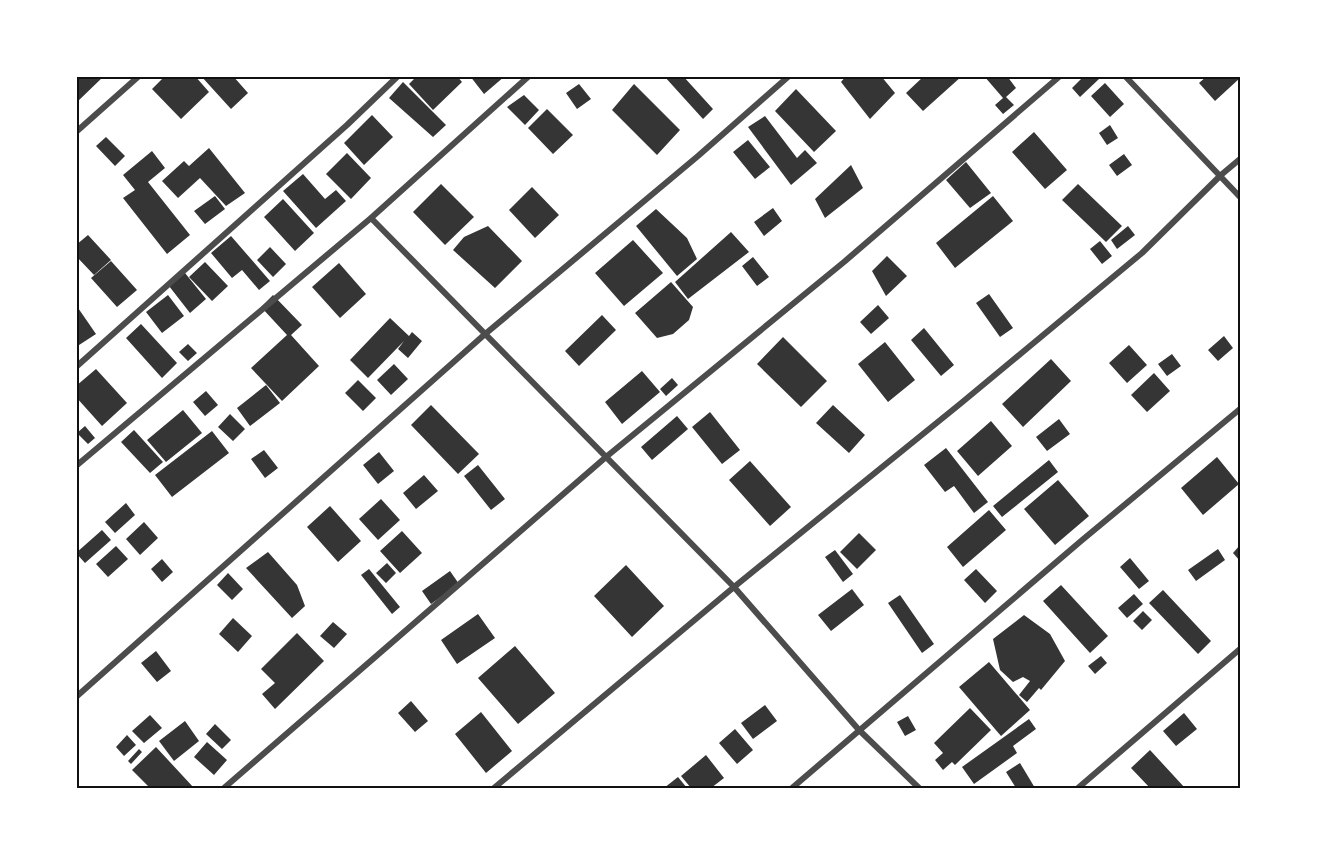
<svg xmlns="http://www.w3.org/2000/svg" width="1317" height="865" viewBox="0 0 1317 865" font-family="'PT Sans',sans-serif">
<rect width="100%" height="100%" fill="#fff"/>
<path fill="#353535" d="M 76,76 L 104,76 L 76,103 Z
M 165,76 L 195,76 L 209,92 L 181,119 L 152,89 Z
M 201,76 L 233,76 L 248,93 L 231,109 Z
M 417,76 L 457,76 L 462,82 L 433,110 L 409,84 Z
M 470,76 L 505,76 L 484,94 Z
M 664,76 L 683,76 L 713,109 L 703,119 Z
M 846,76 L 881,76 L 895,93 L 870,119 L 841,82 Z
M 924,76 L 962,76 L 923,111 L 906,93 Z
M 984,76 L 1007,76 L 1016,88 L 1006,97 L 1014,105 L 1003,114 L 995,105 L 1003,98 Z
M 1084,76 L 1096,76 L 1099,79 L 1080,97 L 1072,88 Z
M 1207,76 L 1240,76 L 1240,78 L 1215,101 L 1199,83 Z
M 403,82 L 446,125 L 433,137 L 389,98 Z
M 1105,83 L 1124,104 L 1110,117 L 1091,96 Z
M 579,84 L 591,99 L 577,109 L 566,93 Z
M 634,84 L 680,130 L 657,155 L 612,110 Z
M 796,89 L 836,131 L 814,152 L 775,111 Z
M 524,95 L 539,110 L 525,125 L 507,107 Z
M 547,109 L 573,135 L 553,154 L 528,128 Z
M 372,115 L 393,137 L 364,165 L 344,143 Z
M 765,116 L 797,158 L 805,150 L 817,163 L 791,185 L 748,127 Z
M 1110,125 L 1118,138 L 1107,145 L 1099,133 Z
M 1034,132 L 1067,170 L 1045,189 L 1012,152 Z
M 106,137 L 125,156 L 115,166 L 96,146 Z
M 748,140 L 770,167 L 755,179 L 733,152 Z
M 209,148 L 245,193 L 226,206 L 200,178 L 178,198 L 162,181 L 184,161 L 189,166 Z
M 152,151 L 165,168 L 148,182 L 190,235 L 167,254 L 123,198 L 135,190 L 123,175 Z
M 347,153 L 371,178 L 351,199 L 326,174 Z
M 1124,154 L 1132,165 L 1117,176 L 1109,165 Z
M 966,162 L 991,193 L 970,208 L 946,180 Z
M 851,165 L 863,188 L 825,218 L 815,199 Z
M 303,174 L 325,199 L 336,190 L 346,201 L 316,228 L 283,191 Z
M 441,184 L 474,217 L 445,245 L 413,212 Z
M 1078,184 L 1122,226 L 1106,242 L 1062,200 Z
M 532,187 L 559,215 L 535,238 L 509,210 Z
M 215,196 L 225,209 L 205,224 L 194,211 Z
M 993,196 L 1013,221 L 955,268 L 936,243 Z
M 283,199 L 314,233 L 295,251 L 264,217 Z
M 773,208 L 782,221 L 764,236 L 754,222 Z
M 656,209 L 687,238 L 697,259 L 677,276 L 636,226 Z
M 488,226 L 522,261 L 495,288 L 453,250 L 464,237 Z
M 1128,226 L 1135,235 L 1117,249 L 1111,240 Z
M 731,232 L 749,252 L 688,299 L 675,282 Z
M 88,235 L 111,260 L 94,275 L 76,256 L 76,245 Z
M 231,236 L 270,281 L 259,290 L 242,270 L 232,278 L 211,253 Z
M 633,240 L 663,273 L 624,306 L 595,273 Z
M 1100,241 L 1112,256 L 1102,264 L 1090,249 Z
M 270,247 L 286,264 L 273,277 L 257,260 Z
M 887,256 L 907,276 L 886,296 L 872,271 Z
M 753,257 L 769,277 L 757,286 L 742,266 Z
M 111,261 L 137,290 L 117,307 L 91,278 Z
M 205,262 L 228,286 L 212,301 L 189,277 Z
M 339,263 L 366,294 L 340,318 L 312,287 Z
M 185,273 L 206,299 L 190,313 L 169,286 Z
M 671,282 L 693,307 L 689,320 L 673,334 L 657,338 L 635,313 Z
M 989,294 L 1013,328 L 1000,337 L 976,303 Z
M 168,295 L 184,316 L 162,333 L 146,312 Z
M 273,295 L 302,325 L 291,335 L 319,366 L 282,401 L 251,368 L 287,335 L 261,307 Z
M 76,305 L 96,334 L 76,347 Z
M 878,305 L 889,318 L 871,334 L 860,322 Z
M 602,315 L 616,330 L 579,366 L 565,351 Z
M 390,318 L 409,336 L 412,332 L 422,341 L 408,358 L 398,349 L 404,341 L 368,378 L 350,360 Z
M 141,324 L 177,363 L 162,378 L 126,338 Z
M 924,328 L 954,365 L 941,376 L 911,340 Z
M 1224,336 L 1233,348 L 1218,361 L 1208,350 Z
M 783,337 L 827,381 L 801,407 L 757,364 Z
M 885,342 L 915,380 L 888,402 L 858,364 Z
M 188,344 L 197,353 L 188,361 L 179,352 Z
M 1129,345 L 1147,365 L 1127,383 L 1109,363 Z
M 1172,354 L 1181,366 L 1167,376 L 1158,364 Z
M 1051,359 L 1071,381 L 1023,427 L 1002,404 Z
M 394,364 L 408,379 L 391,395 L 377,380 Z
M 96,369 L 127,403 L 102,426 L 76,397 L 76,386 Z
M 642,371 L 660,392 L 622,424 L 605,402 Z
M 1154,373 L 1170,391 L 1147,412 L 1131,395 Z
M 672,378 L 678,385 L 666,396 L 660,389 Z
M 358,380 L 376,398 L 363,411 L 345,393 Z
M 266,385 L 280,403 L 250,426 L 237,408 Z
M 206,391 L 218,405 L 205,416 L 193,402 Z
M 431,405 L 479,454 L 458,474 L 411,425 Z
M 833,405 L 865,435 L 849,453 L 816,423 Z
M 183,410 L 202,433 L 166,462 L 147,440 Z
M 710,412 L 740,450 L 722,464 L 692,427 Z
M 230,414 L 245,429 L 233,441 L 218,427 Z
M 677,416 L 688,429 L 652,460 L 641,447 Z
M 1059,419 L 1070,434 L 1047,451 L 1036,437 Z
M 991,421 L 1012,446 L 978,476 L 957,451 Z
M 85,426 L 95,438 L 88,444 L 77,433 Z
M 134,430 L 163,462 L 150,473 L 121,442 Z
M 212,431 L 229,453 L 172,497 L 155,475 Z
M 946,448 L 988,502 L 974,513 L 954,486 L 945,492 L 924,465 Z
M 264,450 L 278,468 L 265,478 L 251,459 Z
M 379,452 L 394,471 L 378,484 L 363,465 Z
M 1217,457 L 1239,484 L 1203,515 L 1181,488 Z
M 1049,460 L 1058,472 L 1002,517 L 993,506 Z
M 750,461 L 791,507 L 770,526 L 729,480 Z
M 478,465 L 505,499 L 491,510 L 464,476 Z
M 424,475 L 438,491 L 416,509 L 403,493 Z
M 1058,480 L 1089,516 L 1055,545 L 1024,509 Z
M 381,499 L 400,520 L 378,540 L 359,519 Z
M 126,503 L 135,515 L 115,533 L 105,522 Z
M 330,506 L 361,541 L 338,562 L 307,527 Z
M 989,510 L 1006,530 L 963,567 L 947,547 Z
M 144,522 L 158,538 L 140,555 L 126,539 Z
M 102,530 L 111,540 L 85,563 L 76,553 Z
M 402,531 L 422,553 L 400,573 L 380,551 Z
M 859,533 L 876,550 L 857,569 L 840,552 Z
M 1240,545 L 1240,561 L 1233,553 Z
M 116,546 L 128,559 L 108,577 L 96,564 Z
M 1218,549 L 1225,560 L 1196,581 L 1188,570 Z
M 835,550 L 853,574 L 843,582 L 825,557 Z
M 268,552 L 297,585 L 305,606 L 292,618 L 246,568 Z
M 1130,558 L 1149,581 L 1139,589 L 1120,567 Z
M 162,559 L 173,572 L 162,582 L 151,569 Z
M 387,563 L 396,573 L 386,583 L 376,573 Z
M 626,565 L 664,606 L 632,637 L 594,596 Z
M 369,569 L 400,607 L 392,614 L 361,575 Z
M 976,569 L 997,591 L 985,603 L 964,580 Z
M 450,571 L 459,584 L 431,604 L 422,591 Z
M 228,573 L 243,589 L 232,600 L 217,585 Z
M 1061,585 L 1108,636 L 1090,653 L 1043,601 Z
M 852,589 L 864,605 L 831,631 L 818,615 Z
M 1163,590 L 1211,641 L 1198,654 L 1149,603 Z
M 1134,594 L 1143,604 L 1127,618 L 1118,608 Z
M 900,595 L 934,644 L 922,653 L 888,603 Z
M 1143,611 L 1152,620 L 1142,630 L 1133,621 Z
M 478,614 L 495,638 L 457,664 L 441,640 Z
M 1024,615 L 1050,634 L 1065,661 L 1041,690 L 1039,688 L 1027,702 L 1019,695 L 1030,681 L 1023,677 L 1013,682 L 1000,670 L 993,639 Z
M 233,618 L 252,636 L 238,652 L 219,634 Z
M 333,622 L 347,634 L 334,648 L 320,636 Z
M 297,633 L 324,661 L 275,709 L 262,694 L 275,683 L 261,669 Z
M 515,646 L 555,693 L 518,724 L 478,678 Z
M 156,651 L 171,671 L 157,682 L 141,663 Z
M 1101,656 L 1107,663 L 1095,674 L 1088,666 Z
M 989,662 L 1030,710 L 1001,736 L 959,687 Z
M 411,701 L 428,721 L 415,732 L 398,713 Z
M 765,705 L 777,721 L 753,739 L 741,723 Z
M 970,708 L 991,730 L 955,765 L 952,762 L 943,770 L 935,760 L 943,753 L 934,743 Z
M 481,712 L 512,751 L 486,773 L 455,734 Z
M 1184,713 L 1197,729 L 1176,746 L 1163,731 Z
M 150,715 L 162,728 L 144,743 L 132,731 Z
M 908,716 L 916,730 L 905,736 L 897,722 Z
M 1029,719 L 1036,729 L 1013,746 L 1017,753 L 974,784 L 962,767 Z
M 185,721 L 199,741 L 174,761 L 159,741 Z
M 215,724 L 231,740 L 222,749 L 206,734 Z
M 735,729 L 753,750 L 737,764 L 719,743 Z
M 127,735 L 136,745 L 124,756 L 116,747 Z
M 207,742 L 227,760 L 214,775 L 194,757 Z
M 156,747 L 194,788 L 150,788 L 132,770 Z
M 139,749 L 142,752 L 131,764 L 128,761 Z
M 1150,750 L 1185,788 L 1150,788 L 1131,768 Z
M 706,755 L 724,778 L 711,788 L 691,788 L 681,776 Z
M 1020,763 L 1035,788 L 1016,788 L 1006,772 Z
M 678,777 L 687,788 L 664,788 Z"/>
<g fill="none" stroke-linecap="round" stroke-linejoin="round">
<path stroke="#4c4c4c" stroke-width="6" d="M 1125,76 L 1240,197
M 76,132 L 139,76
M 371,218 L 734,587 L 859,730 L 919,788
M 76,367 L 347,125 L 398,76
M 76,466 L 371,218 L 529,76
M 76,697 L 484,335 L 698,156 L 789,76
M 224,788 L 606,457 L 844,262 L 1060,76
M 494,788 L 734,587 L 960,404 L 1142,253 L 1221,175 L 1240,159
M 792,788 L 1081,541 L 1240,409
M 1078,788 L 1240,649"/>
</g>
<rect width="1317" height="865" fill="none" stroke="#ffffff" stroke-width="156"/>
<rect x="78" y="78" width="1161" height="709" fill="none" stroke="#111" stroke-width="2"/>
</svg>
